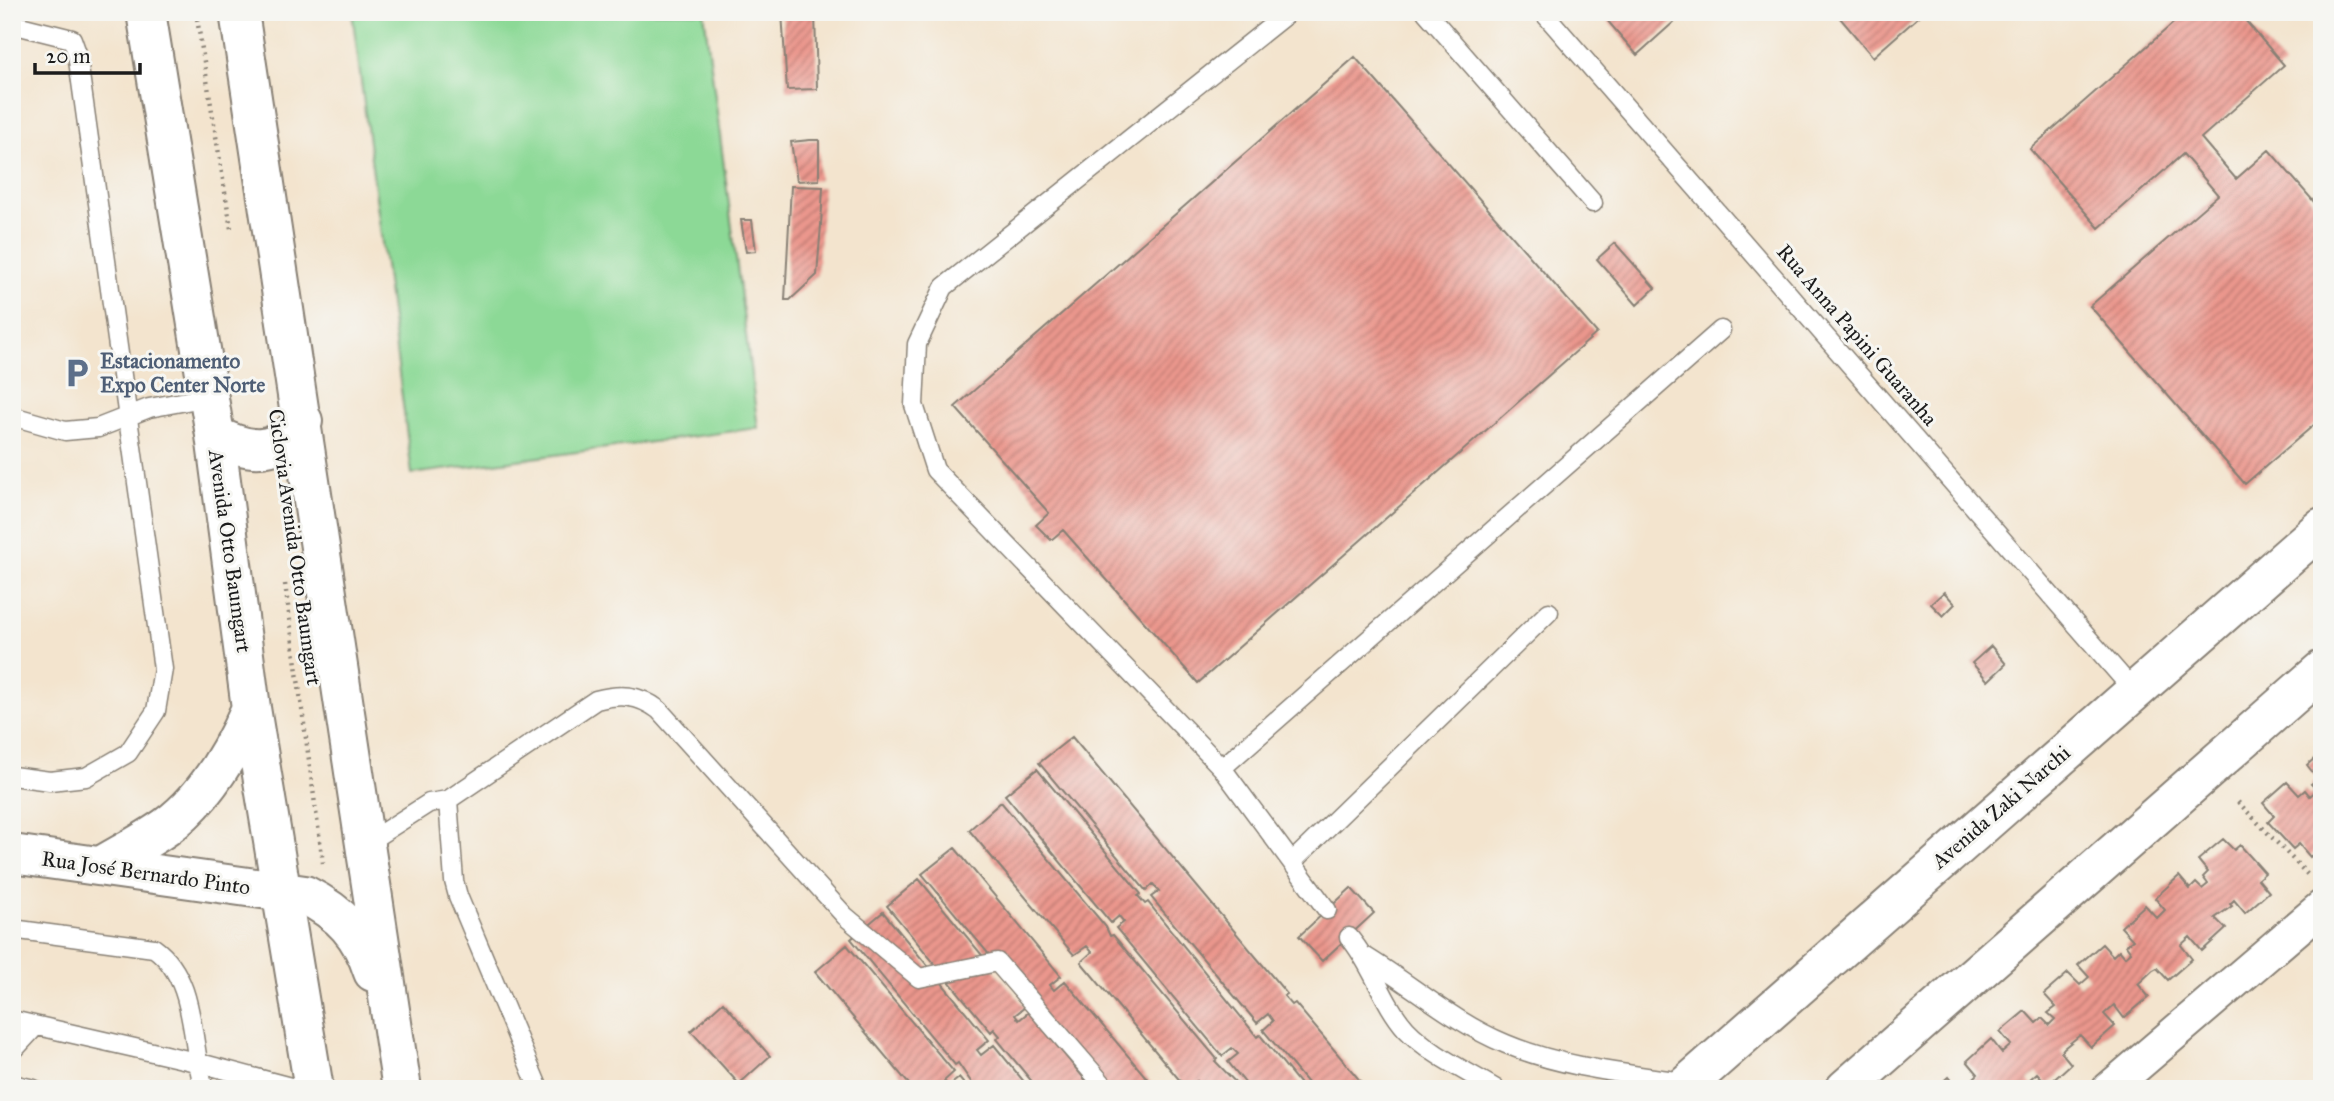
<svg xmlns="http://www.w3.org/2000/svg" width="2334" height="1101" viewBox="0 0 2334 1101" font-family="'IM FELL Great Primer',serif">
<defs>
<pattern id="building-hatch" width="6" height="6" patternUnits="userSpaceOnUse" patternTransform="scale(1.75)"><rect width="6" height="6" fill="#eb978d"/><path d="M-1 1l2-2M0 6l6-6M5 7l2-2" fill="none" stroke="#be7a72"/></pattern>
</defs>
<rect width="100%" height="100%" fill="#f6f6f2"/>
<filter id="ink" filterUnits="userSpaceOnUse"><feTurbulence type="fractalNoise" baseFrequency=".0143" numOctaves="2"/><feDisplacementMap in="SourceGraphic" scale="14" xChannelSelector="R" yChannelSelector="G"/><feConvolveMatrix kernelMatrix="1 2 1 2 8 2 1 2 1" color-interpolation-filters="sRGB"/></filter>
<filter id="wash" filterUnits="userSpaceOnUse"><feTurbulence type="fractalNoise" baseFrequency=".00686" numOctaves="4" result="noise"/><feDisplacementMap in="SourceGraphic" scale="28" xChannelSelector="R" yChannelSelector="G"/><feGaussianBlur stdDeviation="1.57" result="paint"/><feColorMatrix in="noise" values="0 0 0 0 0 0 0 0 0 0 0 0 0 0 0 0 0 1.4 0 .05"/><feComposite in="paint" operator="in"/></filter>
<g filter="url(#wash)">
<rect width="100%" height="100%" fill="#f3e4ce"/>
<path fill="#8cd996" stroke="#547a59" stroke-width="2" d="M 352,12 L 704,12 L 758,428 L 412,474 Z"/>
<g id="blocks">
<path fill="url(#building-hatch)" d="M 782,12 L 815,12 L 817,89 L 787,90 Z
M 1600,12 L 1685,12 L 1637,55 Z
M 1835,12 L 1924,12 L 1873,57 Z
M 2186,12 L 2238,12 L 2284,65 L 2201,138 L 2236,179 L 2269,150 L 2322,211 L 2322,418 L 2245,484 L 2090,306 L 2218,195 L 2183,154 L 2099,228 L 2030,149 Z
M 1355,57 L 1597,333 L 1198,683 L 1063,530 L 1051,540 L 1036,525 L 1049,513 L 955,407 Z
M 810,140 L 819,140 L 819,180 L 797,181 L 791,142 Z
M 791,186 L 823,187 L 821,225 L 817,275 L 790,300 L 785,300 Z
M 741,220 L 752,220 L 756,251 L 746,252 Z
M 1615,243 L 1655,288 L 1637,305 L 1597,259 Z
M 1944,592 L 1955,604 L 1943,616 L 1931,604 Z
M 1991,646 L 2006,664 L 1988,681 L 1972,663 Z
M 1072,737 L 1287,994 L 1284,996 L 1292,1005 L 1295,1003 L 1367,1089 L 1312,1089 L 1263,1030 L 1273,1021 L 1268,1014 L 1257,1023 L 1151,897 L 1159,891 L 1153,884 L 1146,891 L 1039,763 Z
M 2322,752 L 2322,846 L 2310,857 L 2299,844 L 2293,849 L 2268,822 L 2274,816 L 2263,803 L 2287,782 L 2299,795 L 2305,790 L 2310,796 L 2317,790 L 2311,784 L 2318,779 L 2307,765 Z
M 1037,769 L 1141,894 L 1138,896 L 1145,904 L 1148,902 L 1250,1028 L 1257,1037 L 1260,1035 L 1304,1089 L 1250,1089 L 1228,1062 L 1238,1054 L 1232,1048 L 1222,1056 L 1116,928 L 1124,922 L 1119,916 L 1111,923 L 1005,795 Z
M 1001,802 L 1106,927 L 1110,936 L 1113,935 L 1217,1059 L 1215,1061 L 1242,1089 L 1199,1089 L 1202,1087 L 1197,1081 L 1187,1089 L 1081,962 L 1092,952 L 1087,946 L 1074,955 L 969,830 Z
M 2223,839 L 2234,850 L 2240,845 L 2265,873 L 2258,879 L 2269,892 L 2245,913 L 2234,900 L 2230,904 L 2232,906 L 2215,918 L 2226,929 L 2202,951 L 2190,937 L 2181,945 L 2192,959 L 2168,980 L 2157,968 L 2153,970 L 2138,984 L 2149,997 L 2124,1018 L 2114,1005 L 2104,1014 L 2115,1026 L 2091,1047 L 2080,1035 L 2064,1048 L 2061,1052 L 2071,1064 L 2048,1085 L 2037,1073 L 2028,1081 L 2034,1089 L 1975,1089 L 1978,1086 L 1972,1080 L 1978,1074 L 1967,1061 L 1991,1039 L 2002,1053 L 2011,1045 L 2000,1032 L 2025,1011 L 2036,1023 L 2042,1018 L 2049,1025 L 2055,1019 L 2048,1013 L 2056,1007 L 2044,994 L 2068,973 L 2080,985 L 2089,977 L 2078,965 L 2102,944 L 2113,956 L 2119,950 L 2125,957 L 2131,952 L 2126,945 L 2133,940 L 2121,927 L 2145,905 L 2157,918 L 2165,910 L 2155,898 L 2179,876 L 2190,889 L 2196,883 L 2202,889 L 2208,884 L 2203,877 L 2208,872 L 2198,860 Z
M 955,848 L 1061,976 L 1050,985 L 1054,990 L 1065,981 L 1156,1089 L 1101,1089 L 922,874 Z
M 919,879 L 1025,1007 L 1015,1015 L 1019,1020 L 1029,1012 L 1093,1089 L 1038,1089 L 997,1039 L 1000,1036 L 994,1029 L 991,1032 L 887,906 Z
M 1351,888 L 1374,913 L 1322,961 L 1299,936 Z
M 883,912 L 989,1040 L 977,1050 L 981,1055 L 994,1045 L 1030,1089 L 976,1089 L 958,1063 L 955,1065 L 851,939 Z
M 847,945 L 954,1072 L 944,1081 L 949,1086 L 959,1078 L 968,1089 L 913,1089 L 815,972 Z
M 723,1002 L 770,1056 L 739,1084 L 691,1031 Z
M 1948,1077 L 1958,1089 L 1935,1089 Z"/>
</g>
</g>
<g filter="url(#ink)">
<use href="#blocks" fill-opacity="0" stroke="#888075" stroke-width="2"/>
<g fill="none" stroke-linecap="round" stroke-linejoin="round">
<g stroke="#888075" stroke-width="21">
<path id="lane" d="M 1289,12 L 944,287 L 917,344 L 914,405 L 935,470 L 1222,768 L 1327,910
M 1426,12 L 1593,203
M 1543,12 L 2134,691
M 12,24 L 72,39 L 77,53 L 163,669 L 156,711 L 128,753 L 86,777 L 50,781 L 12,776
M 12,416 L 65,431 L 98,428 L 149,408 L 208,397
M 1222,768 L 1721,330
M 448,800 L 454,881 L 458,896 L 539,1089
M 365,844 L 429,803 L 448,800 L 596,700 C 620,694 638,694 659,710 L 845,916 L 919,978 L 997,962 L 1107,1089
M 1292,862 L 1549,612
M 12,929 L 154,948 C 197,979 190,1042 204,1089
M 1349,937 C 1373,965 1382,1002 1406,1029 C 1432,1056 1465,1070 1496,1089
M 1366,957 C 1413,986 1455,1023 1506,1044 C 1563,1068 1629,1074 1689,1083
M 12,1020 L 196,1062 L 298,1089
M 12,1052 L 35,1027
M 12,1084 L 34,1089"/>
</g>
<g stroke="#888075" stroke-width="37">
<path id="street" d="M 2109,1089 L 2322,907"/>
</g>
<g stroke="#888075" stroke-width="42">
<path id="secondary" d="M 146,12 L 215,435 L 251,708 L 314,1089
M 239,12 L 402,1089
M 215,435 C 250,454 277,455 303,421
M 12,854 L 305,895 C 341,913 361,934 373,972
M 101,866 C 123,853 146,841 166,827 C 206,798 232,752 251,708"/>
</g>
<g stroke="#888075" stroke-width="42">
<path id="primary" d="M 1682,1089 L 2322,527
M 1845,1089 L 2322,670"/>
</g>
<path stroke="#888075" stroke-width="4.5" stroke-dasharray="2 5" stroke-linecap="butt" d="M 196,12 L 231,229
M 285,584 L 323,863
M 2238,802 L 2309,876"/>
<use href="#lane" stroke="#fff" stroke-width="18"/>
<use href="#street" stroke="#fff" stroke-width="33"/>
<use href="#secondary" stroke="#fff" stroke-width="38"/>
<use href="#primary" stroke="#fff" stroke-width="38"/>
</g>
</g>
<defs>
<g id="parking-bare" transform="scale(2.415)"><path d="M-3.5-5.5H1a3.5 3.5 0 0 1 0 7H-1V5.5H-3.5ZM-1-3.4V-.6H.8a1.4 1.4 0 0 0 0-2.8Z" fill="#5c6f8a" stroke="#f6f6f2" stroke-width="2.5" paint-order="stroke"/></g>
</defs>
<g fill-rule="evenodd">
<use href="#parking-bare" x="77" y="373"/>
</g>
<g text-anchor="middle" stroke-width="6" stroke-linejoin="round" paint-order="stroke">
<g font-size="21" fill="#1c1c1c" stroke="#f6f6f2">
<text transform="translate(1857 335) rotate(49)" y="7">Rua Anna Papini Guaranha</text>
<text transform="translate(295 547) rotate(82)" y="7">Ciclovia Avenida Otto Baumgart</text>
<text transform="translate(230 551) rotate(82)" y="7">Avenida Otto Baumgart</text>
<text transform="translate(2001 807) rotate(-41)" y="7">Avenida Zaki Narchi</text>
<text transform="translate(146 873) rotate(8)" y="7">Rua José Bernardo Pinto</text>
</g>
<g font-size="21" font-weight="bold" fill="#4e5e75" stroke="#f6f6f2" text-anchor="start">
<text x="100" y="368">Estacionamento<tspan x="100" dy="24">Expo Center Norte</tspan></text>
</g>
</g>
<rect width="2334" height="1101" fill="none" stroke="#f6f6f2" stroke-width="42"/>
<path d="M35 63v10h105v-10" fill="none" stroke="#1c1c1c" stroke-width="3.5"/>
<text x="46" y="63" font-size="21" fill="#1c1c1c" stroke="#f6f6f2" stroke-width="5" paint-order="stroke">20 m</text>
</svg>
